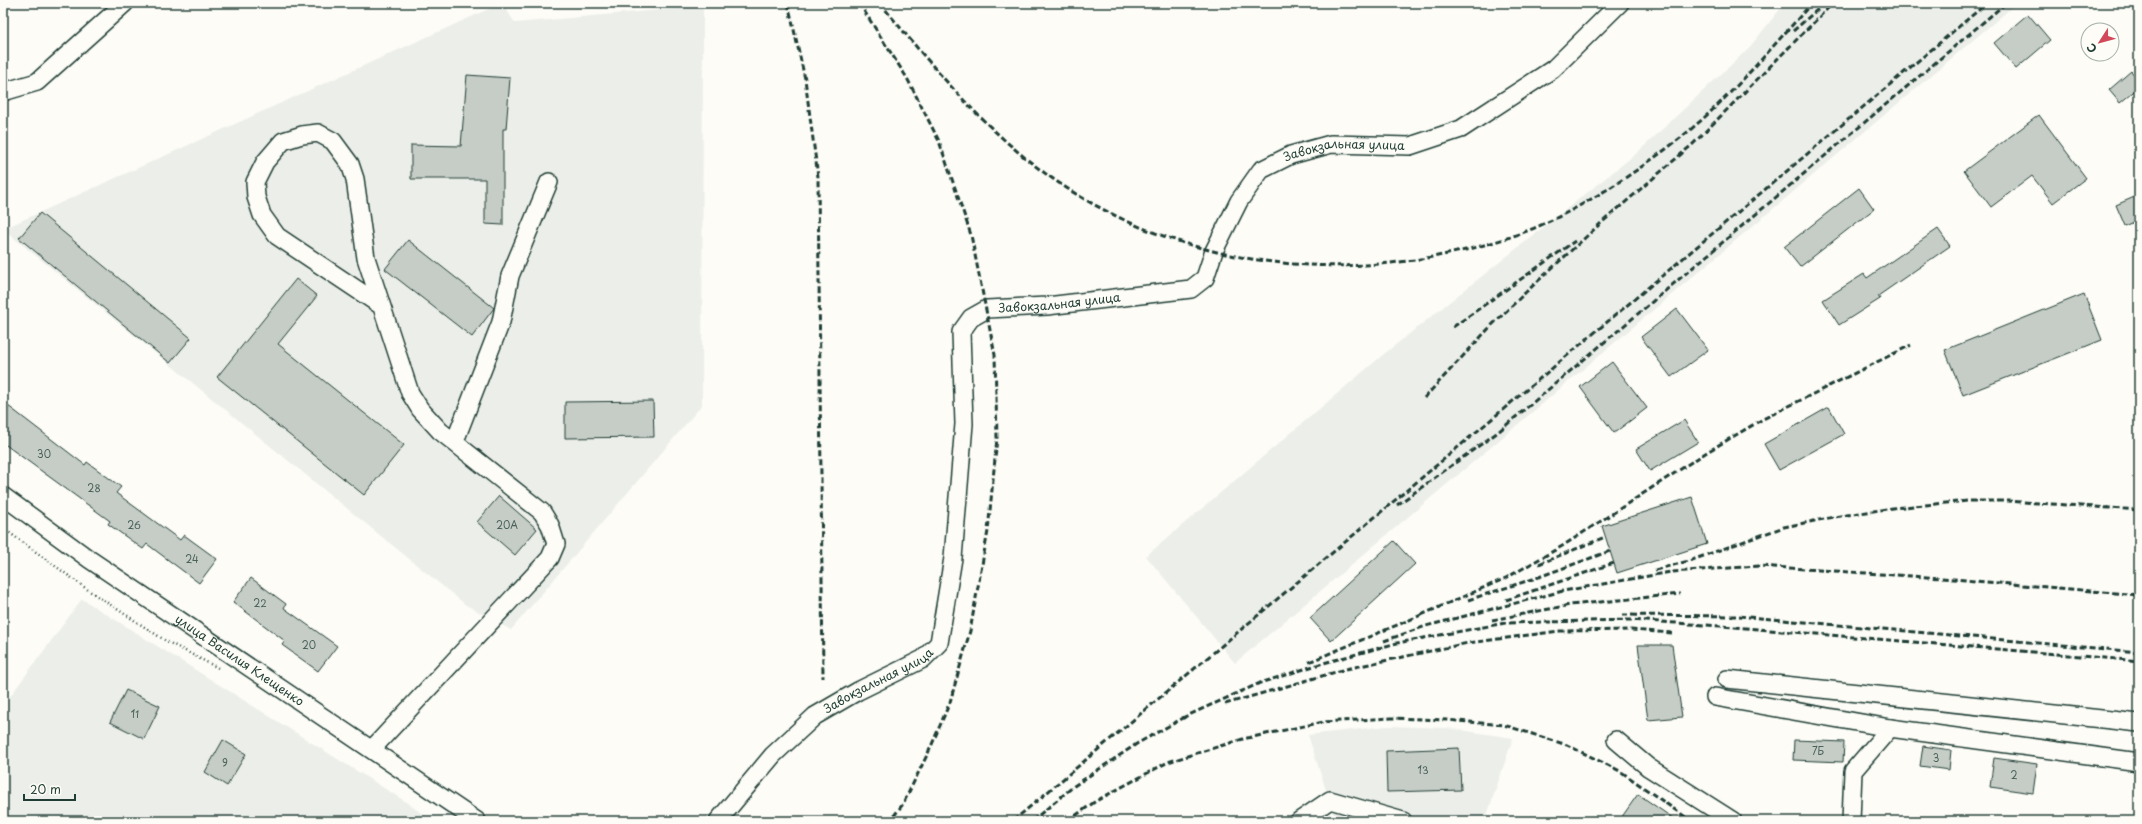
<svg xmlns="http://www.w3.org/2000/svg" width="2142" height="824" viewBox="0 0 2142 824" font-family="'Playpen Sans',sans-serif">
<rect width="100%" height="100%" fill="#fdfcf7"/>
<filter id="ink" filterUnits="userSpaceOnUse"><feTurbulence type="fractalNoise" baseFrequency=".025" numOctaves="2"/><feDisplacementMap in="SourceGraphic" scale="8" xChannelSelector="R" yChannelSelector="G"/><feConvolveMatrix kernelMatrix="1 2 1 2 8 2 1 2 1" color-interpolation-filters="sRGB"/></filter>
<g filter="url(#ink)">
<path fill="#eceee9" d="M 502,3 L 515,23 L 703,6 L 702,405 L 511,630 L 466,605 L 3,229 Z
M 1785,3 L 2017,3 L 1235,663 L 1146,556 L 1384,354 L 1637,153 L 1749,48 Z
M 82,599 L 403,800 L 432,821 L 3,821 L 3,706 Z
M 1387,726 L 1447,728 L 1513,738 L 1485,821 L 1336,821 L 1308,735 Z"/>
<path fill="#c6cdc7" stroke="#1f3d34" d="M 2028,14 L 2050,40 L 2016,69 L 1994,43 Z
M 2131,71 L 2139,81 L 2139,87 L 2120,103 L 2109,90 Z
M 467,75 L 510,78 L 506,129 L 503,129 L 503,225 L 485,224 L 485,179 L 411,179 L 411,145 L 461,146 Z
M 2039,115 L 2086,178 L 2053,203 L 2032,176 L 1991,207 L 1964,171 Z
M 1859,188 L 1874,209 L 1800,267 L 1784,247 Z
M 2139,195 L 2139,220 L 2125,226 L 2116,205 Z
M 40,213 L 191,338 L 170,363 L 19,238 Z
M 1938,229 L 1950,246 L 1878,296 L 1880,299 L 1839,325 L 1823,300 L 1864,274 L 1867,278 Z
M 408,240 L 494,308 L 472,337 L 385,269 Z
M 296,279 L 317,296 L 278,344 L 404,445 L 364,495 L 217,377 Z
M 2084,294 L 2102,340 L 1963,395 L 1945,350 Z
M 1677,309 L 1708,350 L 1671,377 L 1641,337 Z
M 1612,362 L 1647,408 L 1614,433 L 1580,387 Z
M 653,401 L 654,437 L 565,438 L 565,402 Z
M 3,402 L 85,465 L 87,462 L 121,487 L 116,493 L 180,540 L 184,535 L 217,559 L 199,583 L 147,544 L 143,549 L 108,524 L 110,521 L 3,443 Z
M 1829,407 L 1844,434 L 1779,470 L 1764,444 Z
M 1684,420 L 1698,442 L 1650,471 L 1636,449 Z
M 499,496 L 537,529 L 515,555 L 477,522 Z
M 1692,497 L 1707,544 L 1617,573 L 1602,526 Z
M 1394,541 L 1415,564 L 1331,641 L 1310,618 Z
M 251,578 L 286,604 L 284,608 L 337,646 L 318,671 L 282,645 L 285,641 L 233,602 Z
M 1638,645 L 1672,645 L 1682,717 L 1648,720 Z
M 126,690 L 160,706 L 144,739 L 110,722 Z
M 223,740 L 246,754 L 227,786 L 205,772 Z
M 1794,740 L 1844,742 L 1843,762 L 1793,760 Z
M 1923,746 L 1951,750 L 1949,770 L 1920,766 Z
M 1459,748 L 1461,790 L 1387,792 L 1386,751 Z
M 1994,758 L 2037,764 L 2033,793 L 1990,787 Z
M 1638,794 L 1677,821 L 1619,821 Z"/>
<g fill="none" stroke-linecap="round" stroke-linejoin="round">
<g stroke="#1f3d34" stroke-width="20">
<g id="minor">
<path d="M 3,92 L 37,82 L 125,3"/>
<path d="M 455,441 L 501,322 L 510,276 L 549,182"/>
<path id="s1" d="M 3,496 L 89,559 L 477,821"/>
<path d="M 1727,679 L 2139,723"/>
<path d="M 1715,697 L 1890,728 L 2139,762"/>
<path d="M 1616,740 L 1648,767 L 1733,821"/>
<path d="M 372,749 L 550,558 L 556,544 L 550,525 L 542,512 L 440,431 L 420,409 L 410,393 L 366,258 L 355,179 L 350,164 L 333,141 L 318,133 L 302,135 L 283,141 L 265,162 L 255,182 L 256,197 L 262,215 L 277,236 L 380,305"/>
<path id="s2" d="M 718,821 L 773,755 L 815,716 L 858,691 L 923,659 L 939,643 L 953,558 L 964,424 L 961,332 L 971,318 L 987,309 L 1047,306 L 1191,289 L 1205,278 L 1214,251 L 1239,201 L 1261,170 L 1291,155 L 1331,144 L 1410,146 L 1461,129 L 1553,69 L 1620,3"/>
<path d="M 1299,821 L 1330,800 L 1403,821"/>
<path d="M 1851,821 L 1853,771 L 1890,728"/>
</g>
</g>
<path stroke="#1f3d34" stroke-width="2.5" stroke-dasharray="1 3" stroke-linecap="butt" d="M 3,528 L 91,592 L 166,641 L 220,669"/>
<use href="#minor" stroke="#fdfcf7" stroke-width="17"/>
<path stroke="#1f3d34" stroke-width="3" stroke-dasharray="6 3" stroke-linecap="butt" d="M 788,3 L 805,79 L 818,177 L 823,678
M 859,3 L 907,78 L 939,141 L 971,235 L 995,355 L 997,438 L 988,531 L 970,631 L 950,702 L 930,749 L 903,804 L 890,821
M 880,3 C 926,59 972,115 1029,161 C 1167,271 1352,292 1516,235 C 1571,216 1638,172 1684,135 C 1731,97 1771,48 1812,3
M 1793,31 L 1825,3
M 1453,327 L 1575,241
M 1424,398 L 1492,325 L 1526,292 L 1600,224 L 1693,144 L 1833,3
M 1397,505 L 1498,432 L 2006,3
M 1539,564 L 1605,537
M 1655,570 L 1692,560 L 1784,527 L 1834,517 L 1893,508 L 1968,501 L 2008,501 L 2139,510
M 1468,600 L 1536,578 L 1610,551
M 1506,600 L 1614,563
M 1421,615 L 1506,578 L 1564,545 L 1707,452 L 1763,419 L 1911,345
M 1622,615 L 1738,616 L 2139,652
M 1492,620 L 1570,605 L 1680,594
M 1384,641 L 1426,626 L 1563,591 L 1671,572 L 1759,566 L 1941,578 L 2139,595
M 1309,662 L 1426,613
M 1225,704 L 1346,669 L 1468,643 L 1560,631 L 1631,630 L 1672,633
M 1182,718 L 1260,683 L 1320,664 L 1397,643 L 1505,623 L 1631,620 L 1735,627 L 2139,661
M 1013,821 L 1987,3
M 1032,821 L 1074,786 L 1138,743 L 1187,716
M 1068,821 L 1096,801 L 1168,762 L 1243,739 L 1323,722 L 1391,718 L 1447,720 L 1504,725 L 1567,745 L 1620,771 L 1691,821"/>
</g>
</g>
<g text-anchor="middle" stroke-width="4" stroke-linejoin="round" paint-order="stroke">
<g font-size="10" fill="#496159">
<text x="44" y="458">30</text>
<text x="94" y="492">28</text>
<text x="134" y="529">26</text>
<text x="507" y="529">20А</text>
<text x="192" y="563">24</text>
<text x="260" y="607">22</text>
<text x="309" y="649">20</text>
<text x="135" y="718">11</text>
<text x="1818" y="755">7Б</text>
<text x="1936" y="762">3</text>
<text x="225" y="767">9</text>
<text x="1423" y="774">13</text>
<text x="2014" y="779">2</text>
</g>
<g font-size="12" fill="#1f3d34" stroke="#fdfcf7">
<text dy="4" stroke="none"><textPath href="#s2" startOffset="1069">Завокзальная улица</textPath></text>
<text dy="4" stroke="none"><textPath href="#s2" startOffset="709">Завокзальная улица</textPath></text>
<text dy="4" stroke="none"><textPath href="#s1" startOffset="288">улица Василия Клещенко</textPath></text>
<text dy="4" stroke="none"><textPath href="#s2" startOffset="216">Завокзальная улица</textPath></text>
</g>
</g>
<rect width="2142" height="824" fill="none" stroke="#fdfcf7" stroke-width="16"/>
<rect x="8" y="8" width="2126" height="808" fill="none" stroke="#1f3d34" stroke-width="1.5" filter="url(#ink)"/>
<g transform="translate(2100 42) rotate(234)"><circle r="19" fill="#fdfcf7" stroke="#a4b0a9"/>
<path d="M0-3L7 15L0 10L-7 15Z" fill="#d1495b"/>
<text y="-6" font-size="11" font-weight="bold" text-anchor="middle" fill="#1f3d34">С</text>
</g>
<path d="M24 794v6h51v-6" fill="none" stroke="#1f3d34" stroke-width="2"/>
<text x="30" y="794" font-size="12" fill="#1f3d34" stroke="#fdfcf7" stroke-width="3" paint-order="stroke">20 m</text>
</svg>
